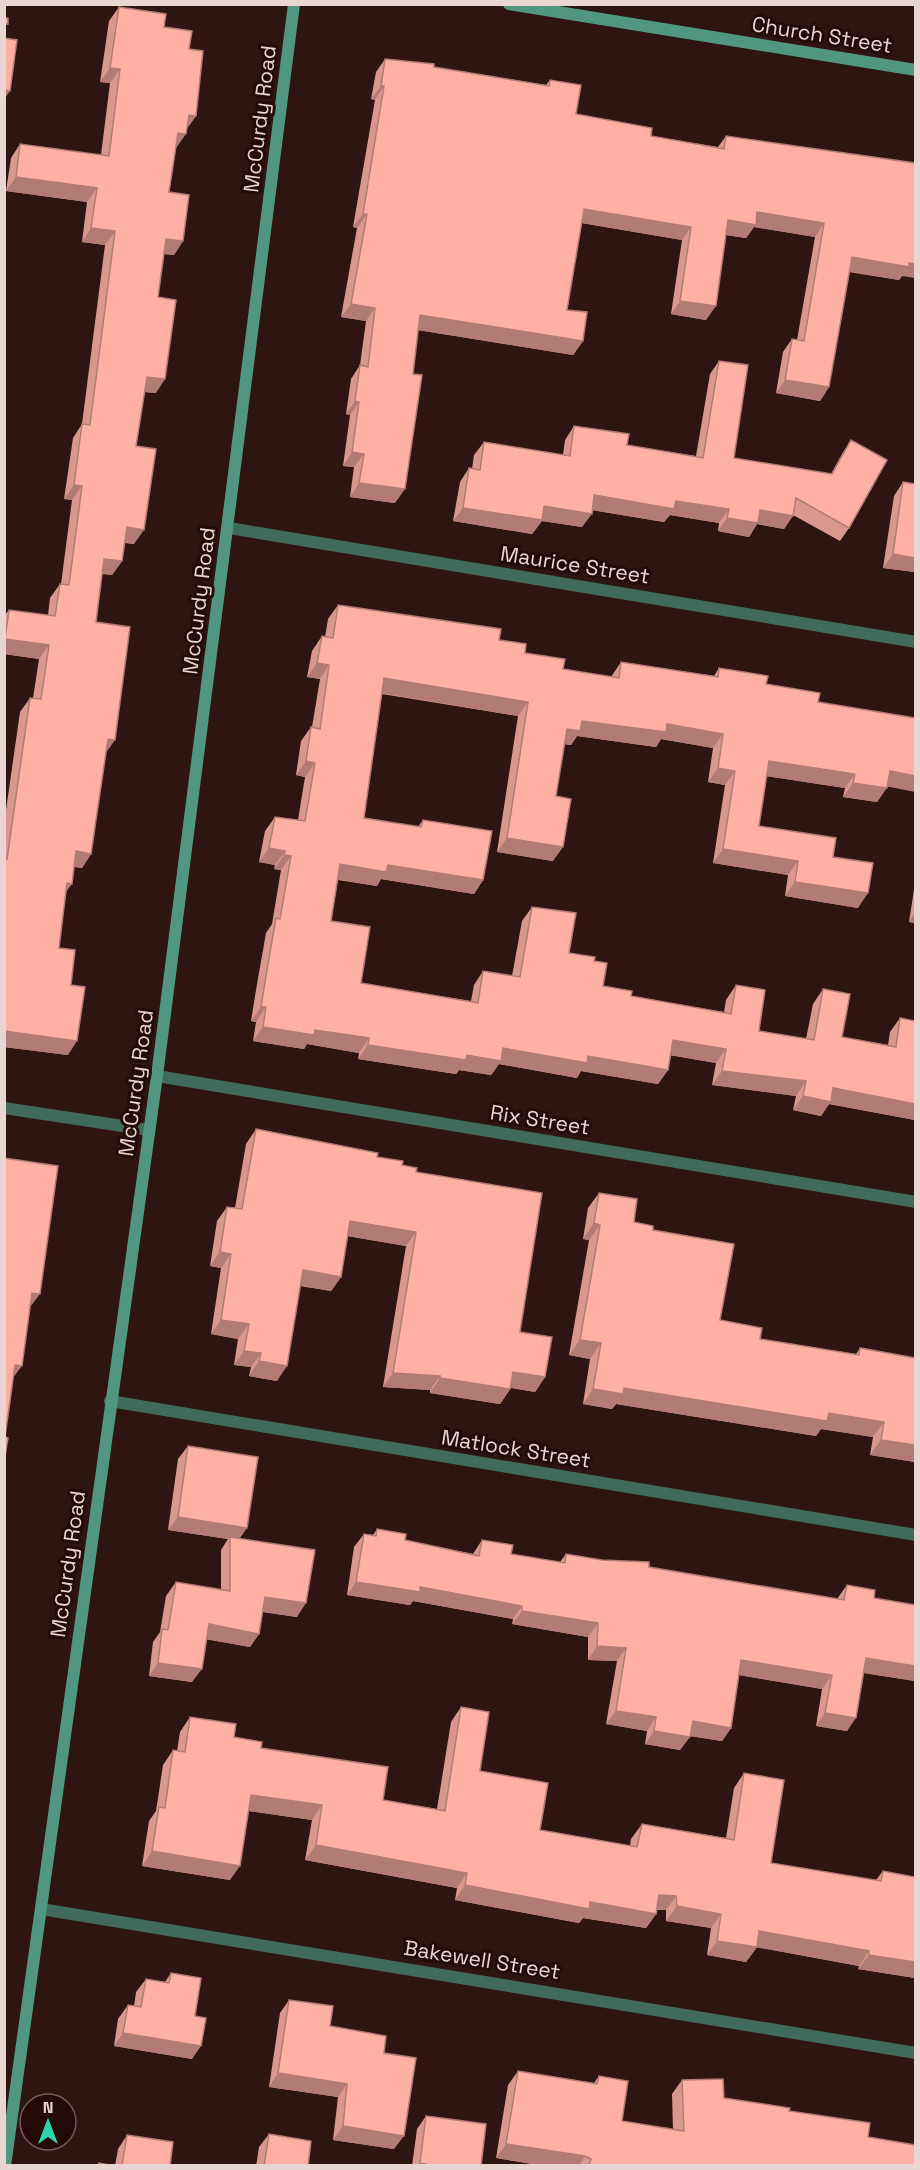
<svg xmlns="http://www.w3.org/2000/svg" width="920" height="2170" viewBox="0 0 920 2170" font-family="'Space Grotesk',sans-serif">
<rect width="100%" height="100%" fill="#2e1511"/>
<g fill="none" stroke-linecap="round" stroke-linejoin="round">
<path stroke="#406a5c" stroke-width="12" d="M 229,528 L 916,642
M 157,1076 L 916,1202
M 4,1108 L 149,1130
M 110,1401 L 916,1535
M 41,1909 L 916,2053"/>
<path stroke="#519680" stroke-width="12" d="M 509,4 L 916,70
M 5,2166 L 157,1076 L 294,4"/>
</g>
<path fill="#da978e" d="M 119,7 L 164,27 L 189,49 L 196,116 L 187,128 L 176,148 L 169,192 L 183,241 L 174,255 L 164,254 L 158,297 L 156,393 L 144,392 L 136,446 L 134,544 L 125,543 L 122,561 L 112,575 L 102,574 L 96,622 L 106,752 L 91,854 L 82,868 L 74,867 L 66,893 L 59,948 L 71,985 L 68,1055 L 4,1047 L 4,824 L 20,712 L 30,698 L 33,698 L 39,659 L 4,654 L 4,616 L 9,610 L 48,615 L 50,598 L 60,584 L 61,584 L 72,500 L 64,499 L 73,438 L 82,424 L 105,245 L 82,242 L 87,202 L 6,191 L 11,158 L 20,144 L 101,155 L 110,83 L 100,82 L 109,21 Z
M 385,59 L 546,85 L 550,80 L 576,114 L 651,136 L 718,147 L 726,136 L 902,276 L 899,280 L 849,272 L 829,387 L 820,401 L 776,393 L 783,352 L 792,339 L 797,340 L 815,237 L 754,227 L 746,238 L 726,235 L 706,320 L 671,314 L 682,240 L 582,223 L 567,310 L 583,341 L 573,355 L 418,330 L 395,503 L 350,497 L 354,467 L 343,466 L 350,415 L 346,414 L 351,379 L 360,365 L 366,321 L 341,317 L 357,228 L 353,227 L 375,100 L 371,99 L 376,72 Z
M 719,361 L 734,458 L 831,474 L 842,454 L 851,440 L 849,528 L 840,541 L 793,515 L 784,529 L 757,524 L 749,537 L 718,531 L 719,523 L 670,515 L 664,522 L 592,510 L 582,527 L 542,521 L 532,534 L 453,521 L 460,482 L 469,468 L 472,469 L 474,455 L 484,442 L 563,455 L 565,440 L 574,426 L 627,445 L 696,456 L 710,374 Z
M 903,482 L 915,484 L 915,572 L 883,568 L 894,496 Z
M 338,605 L 499,640 L 525,653 L 563,669 L 611,677 L 621,662 L 714,676 L 719,668 L 818,702 L 887,787 L 877,802 L 843,797 L 845,788 L 766,776 L 759,826 L 833,857 L 858,908 L 785,896 L 788,875 L 713,863 L 725,785 L 708,782 L 713,748 L 661,739 L 656,747 L 577,736 L 571,745 L 564,744 L 556,796 L 553,861 L 497,852 L 518,716 L 382,694 L 364,818 L 418,827 L 423,820 L 483,880 L 474,894 L 381,879 L 377,886 L 338,880 L 331,921 L 361,983 L 471,1001 L 474,985 L 483,971 L 512,976 L 522,921 L 532,907 L 569,953 L 594,961 L 603,986 L 631,996 L 724,1012 L 726,1000 L 736,985 L 759,1031 L 806,1039 L 813,1004 L 823,989 L 842,1037 L 888,1045 L 890,1032 L 900,1018 L 915,1021 L 915,1120 L 829,1104 L 821,1116 L 793,1110 L 796,1096 L 712,1085 L 716,1063 L 670,1055 L 668,1070 L 658,1084 L 581,1071 L 577,1078 L 499,1064 L 491,1075 L 459,1070 L 456,1074 L 358,1059 L 359,1053 L 307,1044 L 304,1049 L 253,1041 L 256,1022 L 251,1021 L 257,984 L 266,933 L 272,924 L 281,870 L 274,869 L 275,865 L 259,862 L 265,831 L 275,817 L 298,820 L 305,777 L 296,775 L 301,741 L 311,727 L 312,727 L 320,679 L 307,677 L 312,651 L 322,636 L 325,637 L 328,619 Z
M 915,883 L 915,923 L 909,922 Z
M 256,1129 L 377,1157 L 402,1165 L 416,1172 L 520,1332 L 545,1377 L 535,1392 L 511,1388 L 500,1404 L 430,1393 L 430,1390 L 383,1387 L 406,1246 L 348,1236 L 341,1277 L 331,1291 L 300,1286 L 277,1381 L 249,1376 L 251,1367 L 234,1365 L 238,1339 L 211,1334 L 221,1268 L 210,1266 L 217,1221 L 227,1207 L 235,1208 L 246,1144 Z
M 599,1193 L 634,1222 L 653,1230 L 720,1320 L 760,1339 L 856,1354 L 860,1348 L 915,1462 L 870,1455 L 873,1437 L 821,1429 L 816,1436 L 616,1404 L 612,1409 L 583,1404 L 590,1359 L 569,1355 L 589,1240 L 583,1239 L 588,1208 Z
M 188,1446 L 240,1538 L 297,1617 L 263,1612 L 259,1634 L 250,1647 L 206,1639 L 192,1682 L 149,1676 L 153,1642 L 160,1632 L 166,1596 L 176,1582 L 221,1590 L 221,1550 L 228,1539 L 168,1530 L 178,1459 Z
M 377,1529 L 405,1540 L 473,1554 L 482,1540 L 511,1554 L 560,1562 L 566,1554 L 837,1599 L 847,1585 L 874,1598 L 915,1605 L 915,1681 L 864,1673 L 847,1731 L 816,1726 L 822,1689 L 739,1675 L 731,1728 L 722,1741 L 690,1736 L 680,1750 L 645,1744 L 647,1731 L 606,1724 L 617,1661 L 588,1660 L 588,1637 L 512,1624 L 513,1619 L 413,1601 L 410,1605 L 347,1595 L 354,1547 L 364,1534 L 373,1535 Z
M 461,1707 L 480,1771 L 540,1830 L 630,1846 L 631,1839 L 642,1824 L 726,1838 L 734,1788 L 744,1773 L 771,1863 L 876,1880 L 883,1871 L 915,1978 L 858,1969 L 859,1966 L 757,1947 L 746,1962 L 707,1955 L 711,1928 L 666,1921 L 666,1910 L 657,1910 L 656,1914 L 646,1928 L 583,1918 L 579,1923 L 455,1900 L 457,1888 L 305,1860 L 312,1820 L 249,1811 L 230,1880 L 142,1866 L 149,1821 L 156,1811 L 163,1765 L 173,1750 L 177,1751 L 180,1732 L 190,1717 L 234,1737 L 261,1748 L 383,1800 L 437,1809 L 451,1722 Z
M 171,1973 L 195,2016 L 192,2059 L 114,2046 L 118,2019 L 128,2005 L 134,2006 L 136,1992 L 146,1979 L 165,1982 Z
M 289,2000 L 330,2026 L 384,2053 L 394,2149 L 333,2140 L 338,2097 L 269,2087 L 280,2013 Z
M 518,2071 L 594,2083 L 599,2076 L 622,2121 L 673,2130 L 672,2094 L 682,2080 L 724,2098 L 789,2111 L 868,2137 L 915,2166 L 544,2166 L 496,2158 L 508,2085 Z
M 426,2116 L 481,2166 L 412,2166 L 417,2129 Z
M 269,2134 L 308,2166 L 256,2166 L 259,2147 Z
M 127,2135 L 170,2166 L 115,2166 L 118,2149 Z"/>
<path fill="#b27b74" d="M 110,68 L 120,69 L 110,83 L 100,82 Z
M 381,86 L 384,86 L 375,100 L 371,99 Z
M 4,90 L 10,91 L 4,99 Z
M 189,115 L 196,116 L 186,130 Z
M 178,133 L 186,134 L 176,148 L 168,147 Z
M 16,177 L 97,188 L 87,202 L 6,191 Z
M 584,209 L 691,227 L 682,240 L 575,222 Z
M 757,212 L 824,223 L 815,237 L 754,227 L 746,238 L 719,234 L 728,220 Z
M 363,214 L 367,214 L 357,228 L 353,227 Z
M 91,228 L 115,231 L 105,245 L 82,242 Z
M 166,239 L 183,241 L 174,255 L 156,253 Z
M 852,257 L 915,264 L 915,278 L 902,276 L 899,280 L 842,270 Z
M 680,301 L 716,306 L 706,320 L 671,314 Z
M 351,304 L 375,308 L 366,321 L 341,317 Z
M 420,315 L 583,341 L 573,355 L 411,329 Z
M 147,377 L 165,379 L 156,393 L 137,391 Z
M 785,380 L 829,387 L 820,401 L 776,393 Z
M 355,401 L 359,402 L 350,415 L 346,414 Z
M 352,452 L 364,454 L 354,467 L 343,466 Z
M 359,483 L 405,489 L 395,503 L 350,497 Z
M 74,485 L 82,486 L 72,500 L 64,499 Z
M 594,495 L 676,501 L 729,509 L 719,523 L 670,515 L 664,522 L 585,509 Z
M 544,506 L 592,514 L 582,527 L 542,521 L 532,534 L 453,521 L 463,508 Z
M 760,510 L 793,516 L 784,529 L 757,524 L 749,537 L 718,531 L 727,518 Z
M 127,527 L 144,530 L 134,544 L 117,541 Z
M 893,554 L 915,558 L 915,572 L 883,568 Z
M 104,559 L 122,561 L 112,575 L 94,572 Z
M 5,639 L 49,645 L 39,659 L 4,654 Z
M 317,663 L 329,665 L 320,679 L 307,677 Z
M 384,678 L 528,702 L 518,716 L 375,692 Z
M 582,721 L 667,724 L 723,734 L 713,748 L 661,739 L 656,747 L 577,736 L 571,745 L 557,743 L 567,729 Z
M 108,739 L 115,740 L 105,754 Z
M 306,761 L 315,763 L 305,777 L 296,775 Z
M 769,761 L 855,774 L 845,788 L 759,775 Z
M 718,768 L 735,771 L 725,785 L 708,782 Z
M 890,771 L 915,776 L 915,792 L 880,785 Z
M 853,783 L 887,788 L 877,802 L 843,797 Z
M 507,838 L 563,847 L 553,861 L 497,852 Z
M 269,848 L 285,851 L 275,865 L 259,862 Z
M 723,849 L 798,861 L 788,875 L 713,863 Z
M 76,851 L 91,854 L 82,868 L 67,865 Z
M 284,855 L 291,856 L 281,870 L 274,869 Z
M 340,864 L 388,865 L 483,880 L 474,894 L 381,879 L 377,886 L 330,878 Z
M 795,882 L 868,893 L 858,908 L 785,896 Z
M 67,883 L 72,884 L 62,897 Z
M 915,913 L 915,923 L 909,922 Z
M 261,1007 L 266,1007 L 256,1022 L 251,1021 Z
M 263,1027 L 315,1030 L 369,1038 L 359,1053 L 307,1044 L 304,1049 L 253,1041 Z
M 4,1031 L 77,1041 L 68,1055 L 4,1047 Z
M 673,1040 L 726,1049 L 716,1063 L 663,1054 Z
M 368,1045 L 467,1055 L 503,1048 L 588,1056 L 668,1070 L 658,1084 L 581,1071 L 577,1078 L 499,1064 L 491,1075 L 459,1070 L 456,1074 L 358,1059 Z
M 722,1071 L 806,1081 L 796,1096 L 712,1085 Z
M 833,1088 L 915,1104 L 915,1120 L 829,1104 L 821,1116 L 793,1110 L 803,1096 Z
M 350,1221 L 416,1232 L 406,1246 L 340,1235 Z
M 594,1223 L 600,1225 L 589,1240 L 583,1239 Z
M 220,1252 L 231,1254 L 221,1268 L 210,1266 Z
M 303,1270 L 341,1277 L 331,1291 L 293,1284 Z
M 32,1293 L 40,1294 L 30,1307 Z
M 221,1320 L 249,1324 L 238,1339 L 211,1334 Z
M 580,1340 L 601,1343 L 590,1359 L 569,1355 Z
M 244,1351 L 261,1353 L 251,1367 L 234,1365 Z
M 259,1361 L 287,1366 L 277,1381 L 249,1376 Z
M 15,1365 L 22,1366 L 12,1379 Z
M 513,1372 L 545,1377 L 535,1392 L 503,1386 Z
M 393,1373 L 440,1376 L 430,1390 L 383,1387 Z
M 440,1378 L 510,1389 L 500,1404 L 430,1393 Z
M 624,1388 L 829,1413 L 884,1422 L 873,1437 L 821,1429 L 816,1436 L 616,1404 L 612,1409 L 583,1404 L 593,1389 Z
M 881,1440 L 915,1445 L 915,1462 L 870,1455 Z
M 178,1517 L 247,1528 L 238,1541 L 230,1537 L 228,1539 L 168,1530 Z
M 356,1582 L 420,1587 L 522,1606 L 513,1619 L 413,1601 L 410,1605 L 347,1595 Z
M 265,1597 L 306,1603 L 297,1617 L 256,1611 Z
M 522,1611 L 598,1623 L 588,1637 L 512,1624 Z
M 209,1624 L 259,1634 L 250,1647 L 199,1638 Z
M 597,1646 L 626,1648 L 617,1661 L 588,1660 Z
M 866,1658 L 915,1666 L 915,1681 L 857,1672 Z
M 741,1660 L 832,1675 L 822,1689 L 732,1674 Z
M 158,1663 L 202,1669 L 192,1682 L 149,1676 Z
M 616,1711 L 656,1717 L 647,1731 L 606,1724 Z
M 825,1713 L 856,1718 L 847,1731 L 816,1726 Z
M 693,1721 L 731,1728 L 722,1741 L 683,1735 Z
M 654,1731 L 690,1737 L 680,1750 L 645,1744 Z
M 251,1795 L 322,1805 L 312,1820 L 241,1810 Z
M 316,1845 L 467,1873 L 457,1888 L 305,1860 Z
M 152,1851 L 240,1866 L 230,1880 L 142,1866 Z
M 465,1885 L 590,1902 L 656,1914 L 646,1928 L 583,1918 L 579,1923 L 455,1900 Z
M 659,1895 L 676,1896 L 666,1910 L 649,1909 Z
M 677,1906 L 721,1914 L 711,1928 L 666,1921 Z
M 759,1931 L 869,1951 L 859,1966 L 749,1946 Z
M 717,1941 L 757,1947 L 746,1962 L 707,1955 Z
M 869,1955 L 915,1962 L 915,1978 L 858,1969 Z
M 123,2033 L 201,2046 L 192,2059 L 114,2046 Z
M 278,2073 L 347,2084 L 338,2097 L 269,2087 Z
M 343,2126 L 404,2136 L 394,2149 L 333,2140 Z
M 506,2144 L 585,2156 L 579,2166 L 544,2166 L 496,2158 Z"/>
<path fill="#feb0a5" stroke="#b27b74" stroke-width="1.5" d="M 119,7 L 166,14 L 164,27 L 192,31 L 189,49 L 203,51 L 196,116 L 189,115 L 186,134 L 178,133 L 169,192 L 189,195 L 183,241 L 166,239 L 158,297 L 176,300 L 165,379 L 147,377 L 136,446 L 156,449 L 144,530 L 127,527 L 122,561 L 104,559 L 96,622 L 130,627 L 115,740 L 108,739 L 91,854 L 76,851 L 72,884 L 67,883 L 59,948 L 75,950 L 71,985 L 85,987 L 77,1041 L 4,1031 L 4,858 L 7,859 L 30,698 L 41,699 L 49,645 L 5,639 L 9,610 L 55,616 L 60,584 L 69,585 L 82,486 L 74,485 L 82,424 L 90,425 L 115,231 L 91,228 L 97,188 L 16,177 L 20,144 L 109,156 L 120,69 L 110,68 Z
M 4,18 L 8,18 L 8,24 L 4,24 Z
M 4,38 L 17,40 L 10,91 L 4,90 Z
M 385,59 L 434,64 L 434,67 L 549,86 L 550,80 L 581,85 L 576,114 L 652,128 L 651,136 L 724,149 L 726,136 L 915,163 L 915,264 L 909,263 L 909,267 L 852,257 L 829,387 L 785,380 L 792,339 L 804,341 L 824,223 L 757,212 L 756,225 L 728,220 L 716,306 L 680,301 L 691,227 L 584,209 L 567,310 L 587,312 L 583,341 L 420,315 L 413,374 L 422,375 L 405,489 L 359,483 L 364,454 L 352,452 L 359,402 L 355,401 L 360,365 L 368,367 L 375,308 L 351,304 L 367,214 L 363,214 L 384,86 L 381,86 Z
M 719,361 L 748,365 L 734,458 L 832,474 L 851,440 L 887,460 L 849,528 L 796,498 L 793,516 L 760,510 L 758,523 L 727,518 L 729,509 L 676,501 L 674,509 L 594,495 L 592,514 L 544,506 L 542,520 L 463,508 L 469,468 L 480,470 L 484,442 L 570,456 L 574,426 L 629,434 L 627,445 L 703,458 Z
M 903,482 L 915,484 L 915,558 L 893,554 Z
M 338,605 L 501,629 L 499,640 L 526,644 L 525,653 L 565,659 L 563,669 L 619,678 L 621,662 L 718,677 L 719,668 L 768,676 L 766,684 L 820,693 L 818,702 L 915,718 L 915,776 L 890,771 L 887,788 L 853,783 L 855,774 L 769,761 L 759,826 L 836,838 L 833,857 L 873,863 L 868,893 L 795,882 L 798,861 L 723,849 L 735,771 L 718,768 L 723,734 L 667,724 L 666,732 L 582,721 L 580,731 L 567,729 L 556,796 L 571,799 L 563,847 L 507,838 L 528,702 L 384,678 L 364,818 L 421,827 L 423,820 L 492,831 L 483,880 L 388,865 L 386,872 L 340,864 L 331,921 L 370,927 L 361,983 L 478,1003 L 483,971 L 520,977 L 532,907 L 576,913 L 569,953 L 595,957 L 594,961 L 607,963 L 603,986 L 632,991 L 631,996 L 731,1014 L 736,985 L 765,990 L 759,1031 L 814,1040 L 823,989 L 850,994 L 842,1037 L 896,1047 L 900,1018 L 915,1021 L 915,1104 L 833,1088 L 831,1102 L 803,1096 L 806,1081 L 722,1071 L 726,1049 L 673,1040 L 668,1070 L 588,1056 L 587,1063 L 503,1048 L 501,1061 L 467,1055 L 466,1060 L 368,1045 L 369,1038 L 315,1030 L 314,1035 L 263,1027 L 266,1007 L 261,1007 L 267,970 L 276,918 L 280,919 L 291,856 L 284,855 L 285,851 L 269,848 L 275,817 L 305,821 L 315,763 L 306,761 L 311,727 L 320,729 L 329,665 L 317,663 L 322,636 L 333,638 Z
M 256,1129 L 378,1153 L 377,1157 L 403,1161 L 402,1165 L 417,1168 L 416,1172 L 542,1193 L 520,1332 L 552,1337 L 545,1377 L 513,1372 L 510,1389 L 440,1378 L 440,1376 L 393,1373 L 416,1232 L 350,1221 L 341,1277 L 303,1270 L 287,1366 L 259,1361 L 261,1353 L 244,1351 L 249,1324 L 221,1320 L 231,1254 L 220,1252 L 227,1207 L 242,1209 Z
M 4,1158 L 58,1166 L 40,1294 L 32,1293 L 22,1366 L 15,1365 L 5,1437 L 8,1438 L 4,1462 Z
M 599,1193 L 637,1199 L 634,1222 L 653,1226 L 653,1230 L 734,1244 L 720,1320 L 762,1328 L 760,1339 L 859,1355 L 860,1348 L 915,1358 L 915,1445 L 881,1440 L 884,1422 L 829,1413 L 827,1421 L 624,1388 L 623,1394 L 593,1389 L 601,1343 L 580,1340 L 600,1225 L 594,1223 Z
M 188,1446 L 258,1457 L 247,1528 L 178,1517 Z
M 377,1529 L 406,1534 L 405,1540 L 479,1556 L 482,1540 L 513,1545 L 511,1554 L 565,1563 L 566,1554 L 602,1560 L 649,1562 L 649,1567 L 844,1600 L 847,1585 L 875,1590 L 874,1598 L 915,1605 L 915,1666 L 866,1658 L 856,1718 L 825,1713 L 832,1675 L 741,1660 L 731,1728 L 693,1721 L 690,1737 L 654,1731 L 656,1717 L 616,1711 L 626,1648 L 597,1646 L 598,1623 L 522,1611 L 522,1606 L 420,1587 L 420,1592 L 356,1582 L 364,1534 L 376,1536 Z
M 230,1537 L 315,1550 L 306,1603 L 265,1597 L 259,1634 L 209,1624 L 202,1669 L 158,1663 L 162,1629 L 168,1630 L 176,1582 L 230,1591 Z
M 461,1707 L 489,1712 L 480,1771 L 548,1783 L 540,1830 L 637,1847 L 642,1824 L 734,1840 L 744,1773 L 784,1780 L 771,1863 L 881,1881 L 883,1871 L 915,1877 L 915,1962 L 869,1955 L 869,1951 L 759,1931 L 757,1947 L 717,1941 L 721,1914 L 677,1906 L 676,1896 L 659,1895 L 656,1914 L 590,1902 L 589,1909 L 465,1885 L 467,1873 L 316,1845 L 322,1805 L 251,1795 L 240,1866 L 152,1851 L 159,1807 L 165,1808 L 173,1750 L 185,1752 L 190,1717 L 236,1724 L 234,1737 L 262,1742 L 261,1748 L 388,1767 L 383,1800 L 445,1811 Z
M 171,1973 L 201,1978 L 195,2016 L 206,2018 L 201,2046 L 123,2033 L 128,2005 L 141,2007 L 146,1979 L 169,1983 Z
M 289,2000 L 333,2006 L 330,2026 L 386,2036 L 384,2053 L 416,2058 L 404,2136 L 343,2126 L 347,2084 L 278,2073 Z
M 518,2071 L 597,2084 L 599,2076 L 628,2081 L 622,2121 L 684,2131 L 682,2080 L 723,2079 L 724,2098 L 790,2108 L 789,2111 L 870,2123 L 868,2137 L 915,2145 L 915,2166 L 589,2166 L 591,2159 L 585,2156 L 506,2144 Z
M 426,2116 L 486,2124 L 481,2166 L 434,2166 L 420,2163 Z
M 269,2134 L 311,2141 L 308,2166 L 264,2166 Z
M 127,2135 L 173,2142 L 170,2166 L 122,2166 Z
M 99,2163 L 113,2166 L 98,2166 Z"/>
<g text-anchor="middle" stroke-width="6" stroke-linejoin="round" paint-order="stroke">
<g font-size="21" fill="#e9d6d3" stroke="#240b09">
<text transform="translate(822 35) rotate(9)" y="7">Church Street</text>
<text transform="translate(260 119) rotate(-83)" y="7">McCurdy Road</text>
<text transform="translate(575 565) rotate(9)" y="7">Maurice Street</text>
<text transform="translate(199 601) rotate(-83)" y="7">McCurdy Road</text>
<text transform="translate(136 1083) rotate(-82)" y="7">McCurdy Road</text>
<text transform="translate(540 1120) rotate(9)" y="7">Rix Street</text>
<text transform="translate(516 1449) rotate(9)" y="7">Matlock Street</text>
<text transform="translate(68 1564) rotate(-82)" y="7">McCurdy Road</text>
<text transform="translate(482 1960) rotate(9)" y="7">Bakewell Street</text>
</g>
</g>
<rect width="920" height="2170" fill="none" stroke="#e9d6d3" stroke-width="12"/>
<g transform="translate(48 2122)"><circle r="28" fill="#240b09" stroke="#735c5a" stroke-width="1.5"/>
<path d="M0-4.5L10 22L0 15L-10 22Z" fill="#2ed4aa"/>
<text y="-9" font-size="16" font-weight="bold" text-anchor="middle" fill="#e9d6d3">N</text>
</g>
</svg>
